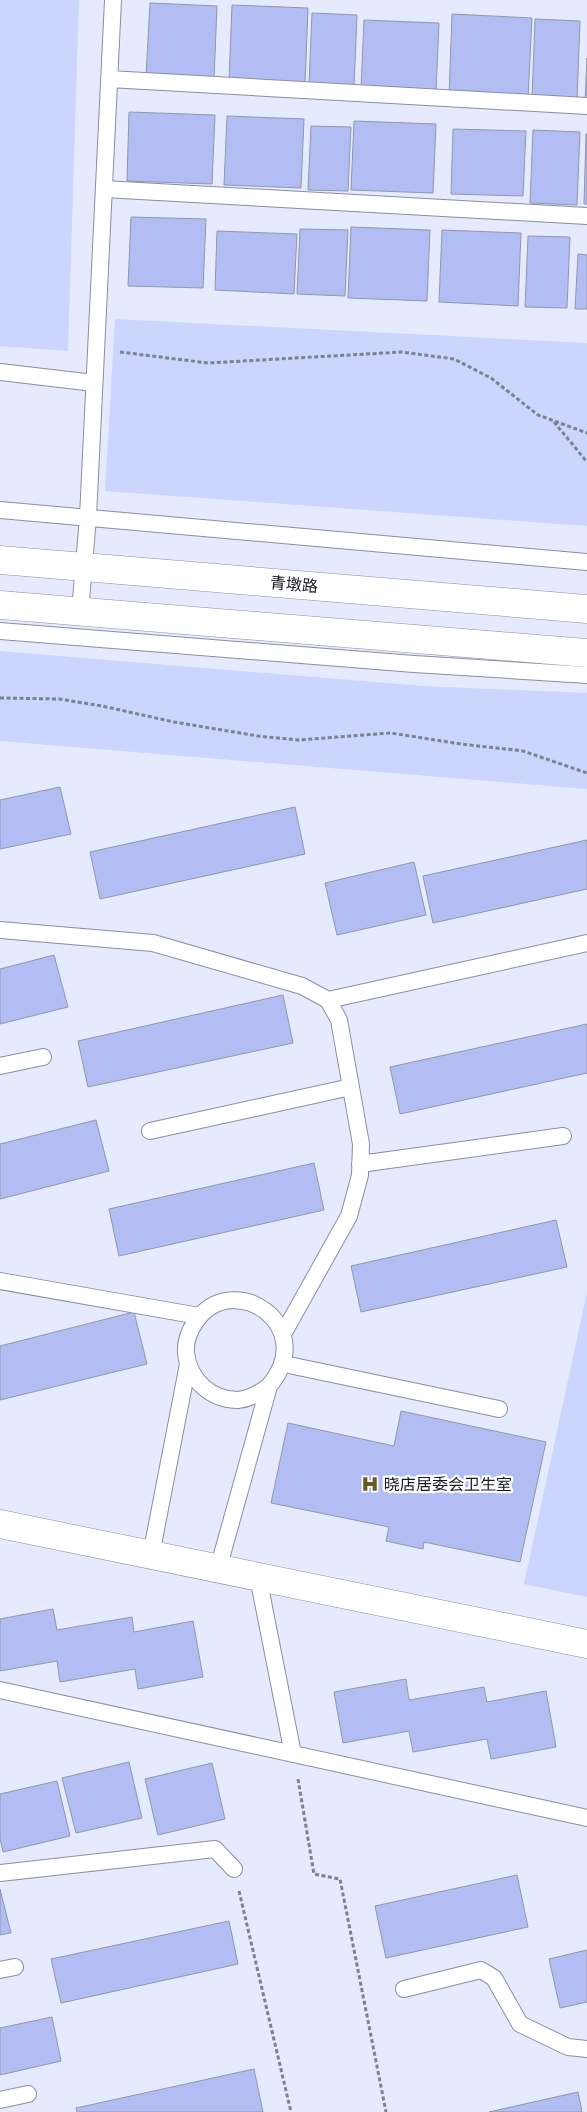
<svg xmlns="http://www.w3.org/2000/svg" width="587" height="2112" viewBox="0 0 587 2112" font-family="'Source Sans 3','Noto Sans SC',sans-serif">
<rect width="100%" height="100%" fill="#e5eaff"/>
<path fill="#ccd5fe" d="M 0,0 L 79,0 L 68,351 L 0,346 Z
M 115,319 L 587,343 L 587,526 L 105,491 Z
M 0,651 L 424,686 L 587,693 L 587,789 L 0,741 Z
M 587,1292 L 587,1597 L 524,1584 Z"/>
<path fill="#b2bdf4" stroke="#9296a9" d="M 150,3 L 217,6 L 214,79 L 146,76 Z
M 232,5 L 308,8 L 305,84 L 229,81 Z
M 312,13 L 357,15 L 354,86 L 309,84 Z
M 452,14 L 532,18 L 528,99 L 449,96 Z
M 535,19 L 580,21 L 577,100 L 532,98 Z
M 364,20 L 439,23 L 436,91 L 361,89 Z
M 587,58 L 587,102 L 585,102 Z
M 129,112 L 215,115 L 212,184 L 127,181 Z
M 227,116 L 304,119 L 301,188 L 224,185 Z
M 354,121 L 436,124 L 433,193 L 351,190 Z
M 311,126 L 351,127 L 348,191 L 308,190 Z
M 453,129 L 526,131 L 523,196 L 451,194 Z
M 533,130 L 580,132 L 577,205 L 530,203 Z
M 586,134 L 587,134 L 587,204 L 584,204 Z
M 131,217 L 206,219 L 203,288 L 128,286 Z
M 351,227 L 430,230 L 427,301 L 348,298 Z
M 300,229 L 348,230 L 345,296 L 297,294 Z
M 442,230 L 521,233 L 518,306 L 439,302 Z
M 217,231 L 297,234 L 294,294 L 215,290 Z
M 528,236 L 570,237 L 567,308 L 525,307 Z
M 578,254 L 587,255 L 587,309 L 575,309 Z
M 60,787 L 71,834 L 0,849 L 0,800 Z
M 295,807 L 305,854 L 100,899 L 90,852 Z
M 587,840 L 587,889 L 433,923 L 423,876 Z
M 414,862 L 426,915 L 337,935 L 325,883 Z
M 54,955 L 68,1007 L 0,1024 L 0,969 Z
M 283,995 L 293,1043 L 88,1087 L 78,1041 Z
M 587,1024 L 587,1073 L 400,1114 L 390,1067 Z
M 96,1120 L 109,1171 L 0,1199 L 0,1144 Z
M 314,1163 L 324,1210 L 119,1256 L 109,1209 Z
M 556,1220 L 567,1267 L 361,1312 L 351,1266 Z
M 134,1312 L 147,1364 L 0,1400 L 0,1346 Z
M 401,1411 L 546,1442 L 520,1562 L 424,1542 L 423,1549 L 386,1541 L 389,1527 L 271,1503 L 288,1423 L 394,1446 Z
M 53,1609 L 57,1630 L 132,1617 L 134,1632 L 193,1621 L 203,1677 L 138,1689 L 135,1669 L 60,1682 L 57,1661 L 0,1671 L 0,1619 Z
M 406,1679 L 409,1700 L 484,1687 L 487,1702 L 546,1691 L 556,1747 L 491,1759 L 487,1739 L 413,1752 L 409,1731 L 343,1743 L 334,1692 Z
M 129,1762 L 142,1818 L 76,1833 L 62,1778 Z
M 212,1763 L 225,1819 L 158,1835 L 145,1779 Z
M 57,1781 L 70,1836 L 3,1852 L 0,1838 L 0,1794 Z
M 517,1875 L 528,1927 L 386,1958 L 375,1906 Z
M 0,1889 L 11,1933 L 0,1935 Z
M 229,1921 L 238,1964 L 61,2003 L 51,1959 Z
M 587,1950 L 587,2002 L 560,2008 L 549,1959 Z
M 52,2017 L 61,2061 L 0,2075 L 0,2028 Z
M 254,2069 L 263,2112 L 77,2112 L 76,2108 Z
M 578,2092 L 582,2112 L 489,2112 Z"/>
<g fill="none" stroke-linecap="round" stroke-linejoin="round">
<g stroke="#8a8ea0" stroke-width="18">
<path id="service" d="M 109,79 L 587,106
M 104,189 L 587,216
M 0,372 L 94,383
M 0,510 L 587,562
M 80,612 L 88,517 L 113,0
M 0,631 L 414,664 L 587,675
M 0,930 L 153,943 L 302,986 L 328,1000 L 339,1020 L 361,1144 L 360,1175 L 349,1216 L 283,1334
M 328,1000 L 587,943
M 0,1066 L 43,1057
M 150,1131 L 351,1087
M 360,1164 L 563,1136
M 0,1281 L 199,1316
M 284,1364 L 499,1409
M 151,1555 L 188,1364
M 218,1569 L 269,1386 C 320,1326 233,1268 196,1321 C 189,1331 185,1341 186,1353 C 189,1380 211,1400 238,1400 C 250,1399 260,1393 269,1386
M 258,1577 L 293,1754
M 0,1690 L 587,1818
M 0,1873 L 215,1849 L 234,1869
M 0,1970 L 15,1967
M 404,1989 L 481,1970 L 494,1978 L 520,2024 L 568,2047 L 587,2049
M 0,2100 L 28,2094"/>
</g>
<g stroke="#8a8ea0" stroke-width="29">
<path id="minor" d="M 0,1524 L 587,1644"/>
</g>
<g stroke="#8a8ea0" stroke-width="29">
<path id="secondary" d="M 0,560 L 587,609
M 0,605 L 587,653"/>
</g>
<path stroke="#7e818f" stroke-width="3" stroke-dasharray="4 2.5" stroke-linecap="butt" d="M 120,352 L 208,363 L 402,352 L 454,359 L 491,378 L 538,415 L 587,433
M 554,422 L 587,462
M 0,698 L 59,699 L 102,706 L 174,722 L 258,736 L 298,740 L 391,733 L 461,744 L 523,751 L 587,773
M 298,1779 L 314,1874 L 340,1879 L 386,2112
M 239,1891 L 291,2112"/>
<use href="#service" stroke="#fff" stroke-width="16"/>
<use href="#minor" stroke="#fff" stroke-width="28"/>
<use href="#secondary" stroke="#fff" stroke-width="28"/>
</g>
<defs>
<g id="hospital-bare" transform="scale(1.35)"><path d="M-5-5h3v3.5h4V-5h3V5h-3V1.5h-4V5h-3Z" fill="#675a26" stroke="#fff" stroke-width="2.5" paint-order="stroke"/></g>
</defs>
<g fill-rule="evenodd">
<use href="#hospital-bare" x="370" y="1484"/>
</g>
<g text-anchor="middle" stroke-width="4.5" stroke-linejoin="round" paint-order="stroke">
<g font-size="16" fill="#181920" stroke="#fff">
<text transform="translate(294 584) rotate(5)" y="6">青墩路</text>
</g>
<g font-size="16" fill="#181920" stroke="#fff" text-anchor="start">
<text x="384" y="1490">晓店居委会卫生室</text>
</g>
</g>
</svg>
